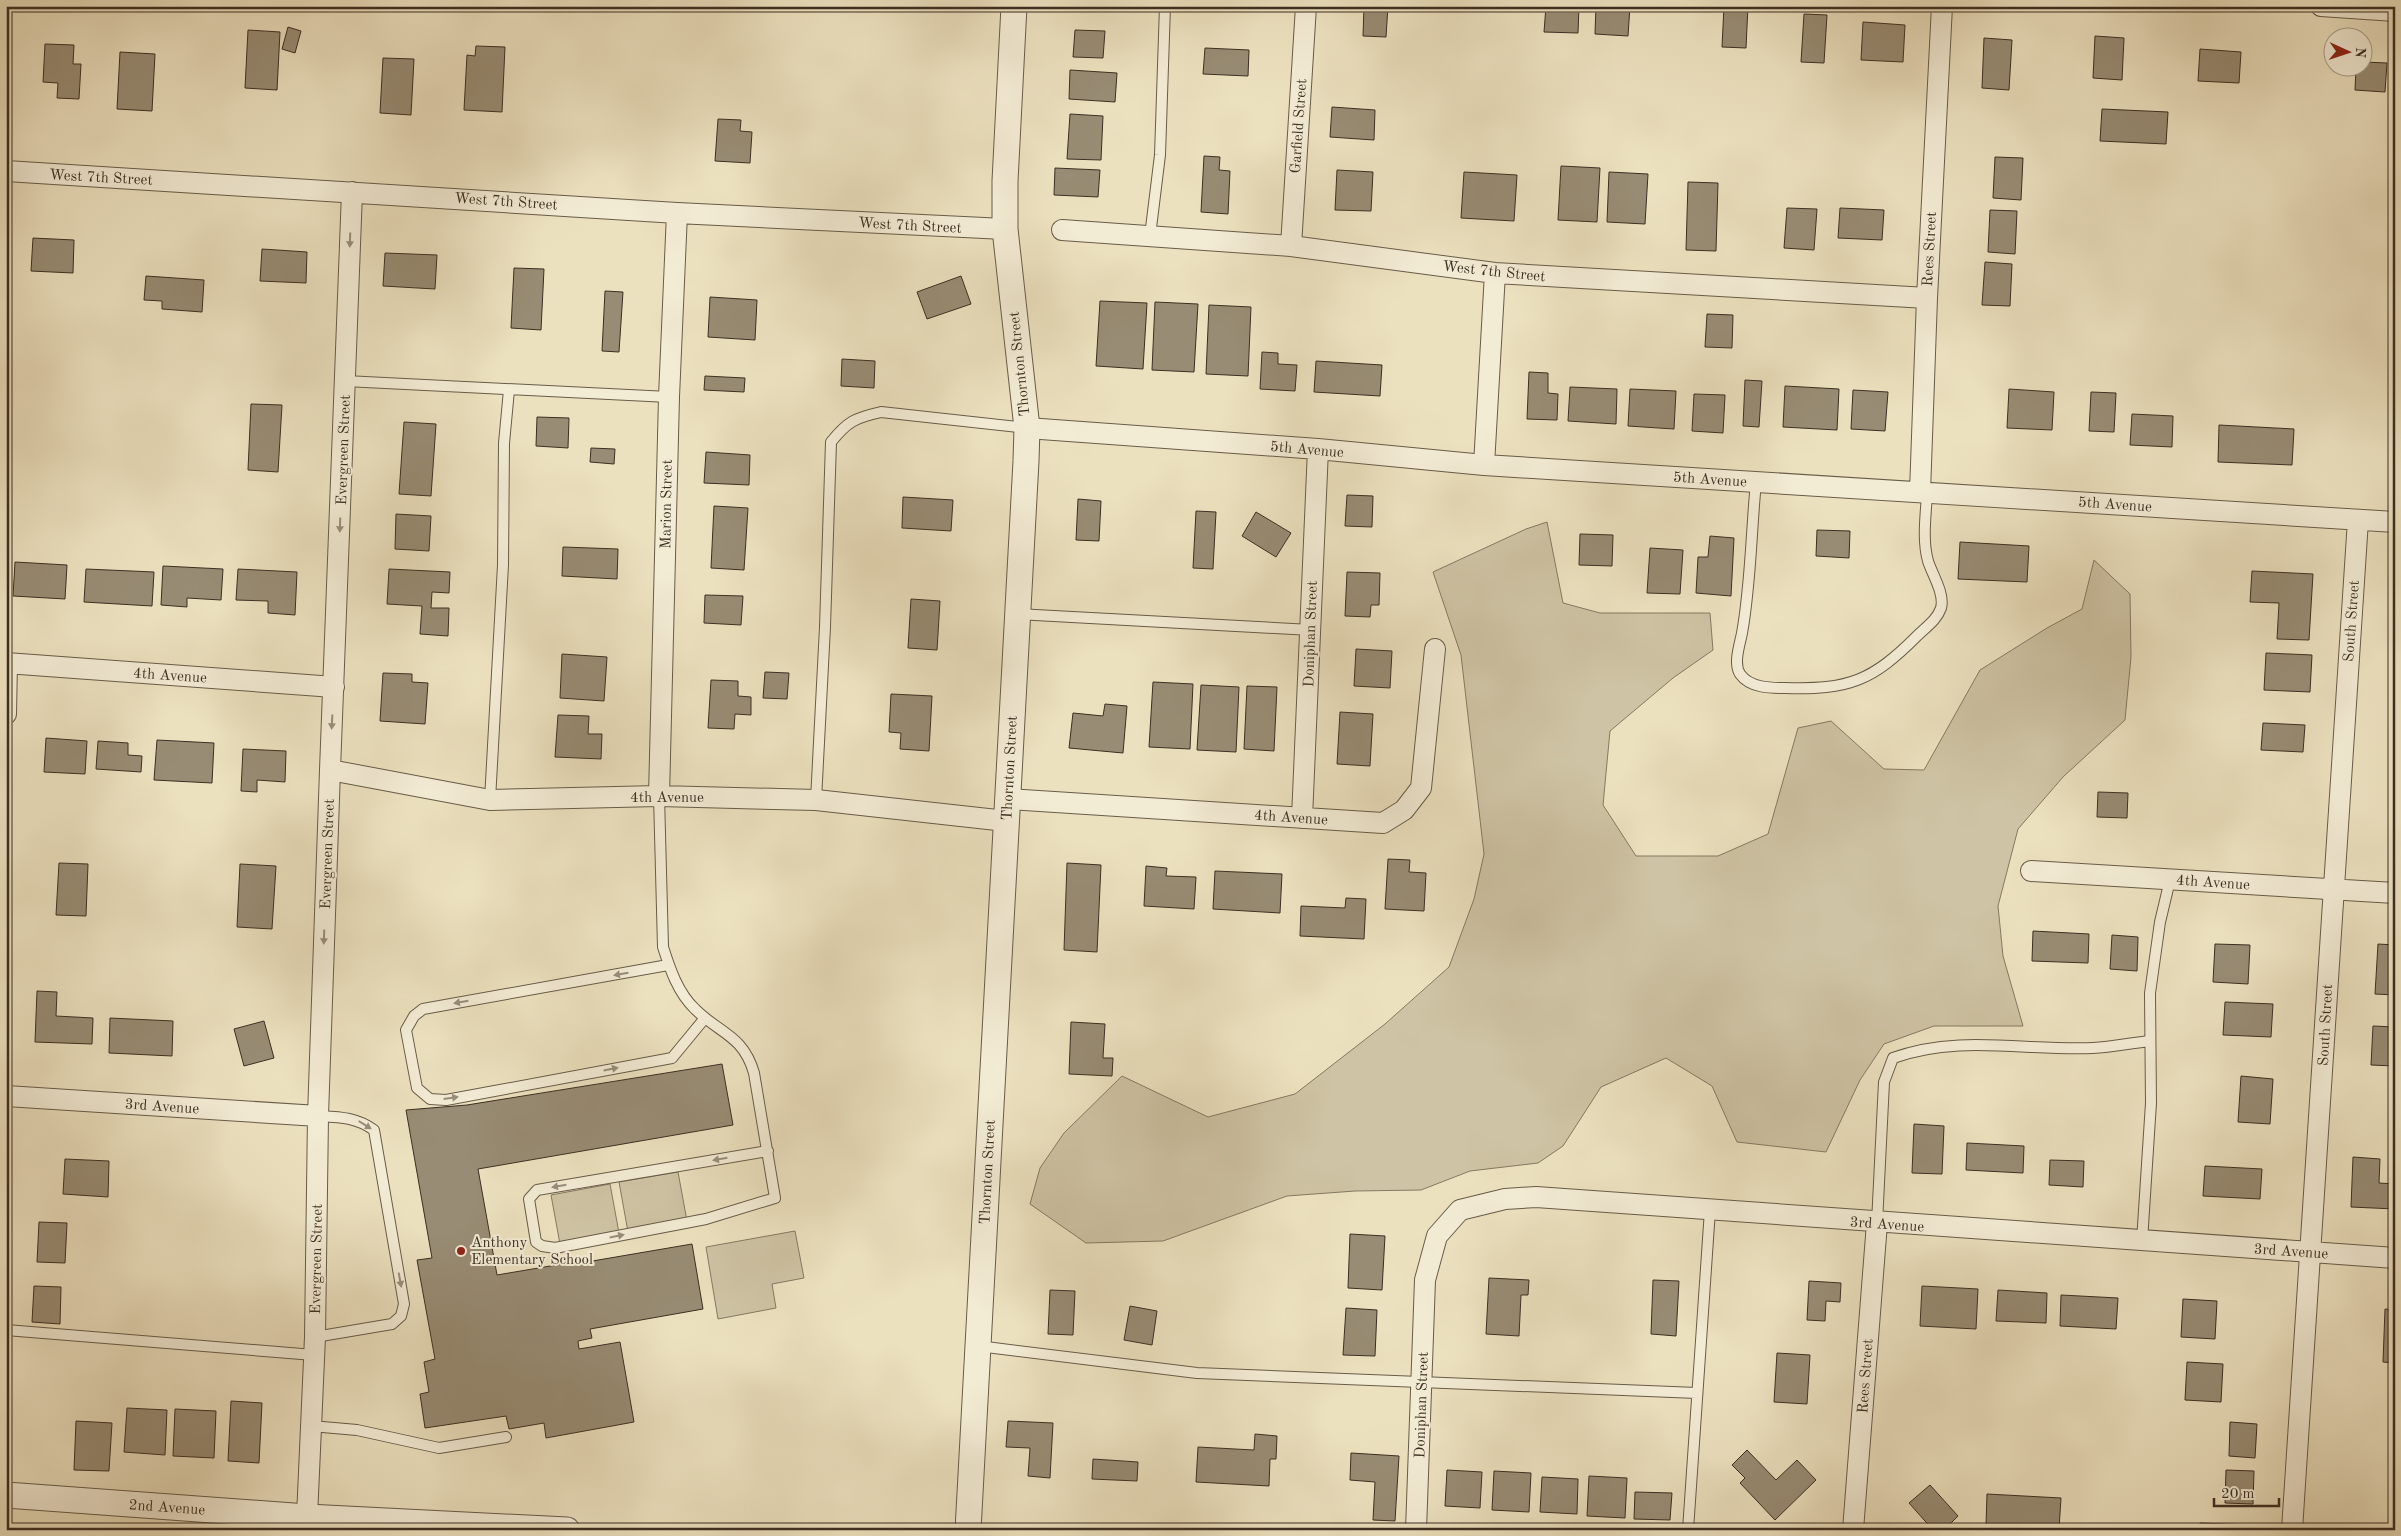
<svg xmlns="http://www.w3.org/2000/svg" width="2401" height="1536" viewBox="0 0 2401 1536" font-family="'Old Standard TT',serif">
<rect width="100%" height="100%" fill="#ece1bf"/>
<filter id="stains"><feTurbulence type="fractalNoise" baseFrequency=".004" numOctaves="4"/><feColorMatrix values="0 0 0 0 .2 0 0 0 0 .09 0 0 0 0 .02 0 0 0 .5 -.17"/></filter>
<radialGradient id="worn" r=".72"><stop offset=".6" stop-color="#630" stop-opacity="0"/><stop offset="1" stop-color="#630" stop-opacity=".3"/></radialGradient>
<path fill="#cec3a4" stroke="#857963" d="M 1547,522 L 1563,603 L 1600,613 L 1710,613 L 1713,650 L 1673,678 L 1610,731 L 1603,805 L 1636,856 L 1718,856 L 1768,834 L 1798,728 L 1831,721 L 1884,769 L 1924,770 L 1980,670 L 2047,628 L 2082,609 L 2094,560 L 2130,594 L 2131,657 L 2125,720 L 2063,777 L 2018,829 L 1998,906 L 2003,956 L 2023,1026 L 1934,1026 L 1884,1044 L 1860,1080 L 1826,1152 L 1737,1142 L 1712,1086 L 1666,1058 L 1601,1087 L 1563,1146 L 1538,1163 L 1470,1171 L 1421,1190 L 1355,1191 L 1287,1196 L 1163,1241 L 1086,1243 L 1030,1204 L 1040,1168 L 1064,1133 L 1122,1076 L 1208,1117 L 1295,1094 L 1385,1024 L 1449,967 L 1474,899 L 1484,854 L 1461,655 L 1433,572 L 1526,529 Z
M 678,1172 L 687,1221 L 628,1232 L 619,1182 Z
M 610,1184 L 619,1233 L 560,1244 L 551,1195 Z
M 795,1231 L 804,1278 L 772,1284 L 776,1308 L 718,1319 L 706,1247 Z"/>
<path fill="#988c74" stroke="#3c2f22" d="M 1364,6 L 1388,6 L 1386,37 L 1363,36 Z
M 1546,6 L 1579,6 L 1578,33 L 1544,32 Z
M 1596,6 L 1630,6 L 1628,36 L 1595,34 Z
M 1724,6 L 1748,6 L 1746,48 L 1722,47 Z
M 1804,14 L 1827,15 L 1824,63 L 1801,62 Z
M 1863,22 L 1905,25 L 1903,62 L 1861,60 Z
M 288,27 L 301,31 L 295,53 L 282,49 Z
M 248,30 L 280,32 L 277,90 L 245,88 Z
M 1075,30 L 1105,31 L 1103,58 L 1073,57 Z
M 2095,36 L 2124,38 L 2122,80 L 2093,78 Z
M 1984,38 L 2012,40 L 2009,90 L 1982,88 Z
M 45,44 L 74,45 L 73,64 L 81,64 L 79,99 L 57,98 L 58,83 L 43,82 Z
M 476,46 L 505,47 L 502,112 L 464,110 L 467,55 L 475,56 Z
M 1205,48 L 1249,50 L 1248,76 L 1203,74 Z
M 2200,49 L 2241,52 L 2239,83 L 2198,81 Z
M 120,52 L 155,54 L 152,111 L 117,109 Z
M 383,58 L 414,59 L 411,115 L 380,113 Z
M 2364,62 L 2387,63 L 2385,92 L 2355,90 L 2356,68 L 2364,68 Z
M 1070,70 L 1117,73 L 1115,102 L 1069,99 Z
M 1332,107 L 1375,110 L 1374,140 L 1330,137 Z
M 2102,109 L 2168,112 L 2166,144 L 2100,141 Z
M 1070,114 L 1103,116 L 1101,160 L 1067,159 Z
M 718,119 L 741,120 L 740,131 L 752,132 L 750,163 L 715,161 Z
M 1204,156 L 1220,157 L 1219,170 L 1230,171 L 1228,214 L 1201,212 Z
M 1995,157 L 2023,158 L 2021,200 L 1993,198 Z
M 1561,166 L 1600,168 L 1597,222 L 1558,220 Z
M 1055,168 L 1100,170 L 1098,197 L 1054,195 Z
M 1337,170 L 1373,172 L 1371,211 L 1335,210 Z
M 1464,172 L 1517,175 L 1514,221 L 1461,218 Z
M 1609,172 L 1648,174 L 1645,224 L 1607,222 Z
M 1688,182 L 1718,183 L 1716,251 L 1686,250 Z
M 1787,208 L 1817,209 L 1814,250 L 1784,248 Z
M 1840,208 L 1884,210 L 1882,240 L 1838,238 Z
M 1990,210 L 2017,211 L 2015,254 L 1988,252 Z
M 33,238 L 74,240 L 73,273 L 31,271 Z
M 262,249 L 307,252 L 306,283 L 260,281 Z
M 385,253 L 437,255 L 435,289 L 383,286 Z
M 1985,262 L 2012,264 L 2010,306 L 1982,305 Z
M 514,268 L 544,269 L 541,330 L 511,328 Z
M 146,276 L 204,280 L 202,312 L 162,309 L 162,301 L 144,300 Z
M 961,276 L 971,304 L 927,319 L 917,292 Z
M 605,291 L 623,292 L 619,352 L 602,351 Z
M 710,297 L 757,300 L 755,340 L 708,337 Z
M 1100,301 L 1147,303 L 1143,369 L 1096,366 Z
M 1155,302 L 1198,304 L 1194,372 L 1152,370 Z
M 1209,305 L 1251,307 L 1248,376 L 1206,374 Z
M 1707,314 L 1733,315 L 1732,348 L 1705,347 Z
M 1262,352 L 1278,353 L 1278,364 L 1297,365 L 1295,391 L 1260,389 Z
M 842,359 L 875,361 L 874,388 L 841,386 Z
M 1316,361 L 1382,365 L 1380,396 L 1314,392 Z
M 1529,372 L 1548,373 L 1548,393 L 1558,394 L 1557,420 L 1527,419 Z
M 705,376 L 745,378 L 744,392 L 704,390 Z
M 1745,380 L 1762,381 L 1759,427 L 1743,426 Z
M 1785,386 L 1839,389 L 1837,430 L 1783,427 Z
M 1570,387 L 1617,389 L 1616,424 L 1568,421 Z
M 1630,389 L 1676,391 L 1674,429 L 1628,426 Z
M 2009,389 L 2054,392 L 2052,430 L 2007,428 Z
M 1853,390 L 1888,392 L 1885,431 L 1851,429 Z
M 2091,392 L 2116,393 L 2114,432 L 2089,431 Z
M 1694,394 L 1725,395 L 1723,433 L 1692,431 Z
M 251,404 L 282,405 L 278,472 L 248,470 Z
M 2132,414 L 2173,416 L 2172,447 L 2130,445 Z
M 537,417 L 569,418 L 568,448 L 536,446 Z
M 404,422 L 436,424 L 431,496 L 399,494 Z
M 2219,425 L 2294,429 L 2292,465 L 2218,462 Z
M 591,448 L 615,449 L 614,464 L 590,462 Z
M 706,452 L 750,455 L 749,485 L 704,483 Z
M 1347,495 L 1373,496 L 1372,527 L 1345,526 Z
M 903,497 L 953,500 L 951,531 L 902,528 Z
M 1078,499 L 1101,501 L 1099,541 L 1076,540 Z
M 714,506 L 748,508 L 744,570 L 711,568 Z
M 1196,511 L 1216,512 L 1213,569 L 1193,568 Z
M 1256,512 L 1291,533 L 1276,557 L 1242,536 Z
M 396,514 L 431,516 L 429,551 L 395,549 Z
M 1817,530 L 1850,531 L 1849,558 L 1816,556 Z
M 1580,534 L 1613,535 L 1612,566 L 1579,565 Z
M 1710,536 L 1734,538 L 1731,596 L 1696,593 L 1698,557 L 1708,557 Z
M 1960,542 L 2029,546 L 2027,582 L 1958,579 Z
M 563,547 L 618,549 L 617,579 L 562,576 Z
M 1650,548 L 1683,550 L 1680,594 L 1647,593 Z
M 15,562 L 67,565 L 65,599 L 13,596 Z
M 163,566 L 223,569 L 221,600 L 187,598 L 187,607 L 161,605 Z
M 86,569 L 154,572 L 152,606 L 84,602 Z
M 238,569 L 297,572 L 295,615 L 268,613 L 268,601 L 236,600 Z
M 389,569 L 450,572 L 449,593 L 432,592 L 431,608 L 449,608 L 448,636 L 420,634 L 422,606 L 387,604 Z
M 2252,571 L 2313,574 L 2309,640 L 2277,639 L 2279,603 L 2250,602 Z
M 1347,572 L 1380,573 L 1379,605 L 1371,605 L 1370,617 L 1345,616 Z
M 705,595 L 743,596 L 741,625 L 704,623 Z
M 911,599 L 940,601 L 937,650 L 908,648 Z
M 1356,649 L 1392,651 L 1390,688 L 1354,686 Z
M 2266,653 L 2312,655 L 2310,692 L 2264,690 Z
M 562,654 L 607,657 L 604,701 L 560,698 Z
M 765,672 L 789,673 L 787,699 L 763,698 Z
M 383,673 L 412,674 L 412,682 L 428,683 L 425,724 L 380,721 Z
M 711,680 L 738,681 L 738,696 L 751,697 L 751,715 L 735,714 L 734,729 L 708,728 Z
M 1153,682 L 1193,684 L 1190,749 L 1149,747 Z
M 1201,685 L 1239,687 L 1236,752 L 1197,750 Z
M 1247,686 L 1277,687 L 1274,751 L 1244,749 Z
M 891,694 L 932,696 L 929,751 L 900,749 L 901,733 L 889,732 Z
M 1105,704 L 1127,706 L 1123,753 L 1069,748 L 1073,713 L 1103,716 Z
M 1340,712 L 1373,714 L 1370,766 L 1337,764 Z
M 558,715 L 589,716 L 588,734 L 602,734 L 601,759 L 555,757 Z
M 2263,723 L 2305,725 L 2303,752 L 2261,750 Z
M 46,738 L 87,741 L 85,774 L 44,772 Z
M 157,740 L 214,743 L 212,783 L 154,780 Z
M 98,741 L 128,743 L 128,755 L 142,756 L 141,772 L 96,769 Z
M 243,749 L 286,751 L 285,782 L 257,780 L 257,792 L 241,791 Z
M 2098,792 L 2128,793 L 2127,818 L 2097,817 Z
M 1388,859 L 1410,860 L 1409,872 L 1426,873 L 1424,911 L 1385,909 Z
M 59,863 L 88,864 L 86,916 L 56,915 Z
M 1067,863 L 1101,865 L 1097,952 L 1064,950 Z
M 240,864 L 276,866 L 272,929 L 237,927 Z
M 1146,866 L 1167,868 L 1166,876 L 1196,877 L 1194,909 L 1144,906 Z
M 1215,871 L 1282,874 L 1280,913 L 1213,909 Z
M 1346,898 L 1366,899 L 1364,939 L 1300,936 L 1301,906 L 1345,908 Z
M 2033,931 L 2089,934 L 2088,963 L 2032,961 Z
M 2112,935 L 2138,937 L 2137,971 L 2110,969 Z
M 2215,944 L 2250,945 L 2248,984 L 2213,982 Z
M 2378,944 L 2395,945 L 2395,995 L 2375,994 Z
M 37,991 L 57,992 L 56,1016 L 93,1018 L 92,1044 L 35,1042 Z
M 2225,1002 L 2273,1004 L 2271,1037 L 2223,1035 Z
M 110,1018 L 173,1021 L 172,1056 L 109,1053 Z
M 264,1021 L 274,1058 L 244,1066 L 234,1029 Z
M 1071,1022 L 1105,1024 L 1103,1058 L 1113,1058 L 1112,1076 L 1069,1074 Z
M 2373,1026 L 2395,1027 L 2395,1066 L 2371,1065 Z
M 722,1064 L 733,1125 L 478,1169 L 497,1275 L 568,1263 L 569,1265 L 692,1244 L 703,1309 L 590,1329 L 592,1338 L 578,1341 L 579,1349 L 620,1342 L 634,1422 L 546,1438 L 544,1423 L 509,1429 L 506,1416 L 425,1428 L 420,1394 L 429,1392 L 424,1362 L 435,1359 L 417,1260 L 432,1258 L 406,1110 L 467,1105 Z
M 2241,1076 L 2273,1079 L 2270,1124 L 2238,1122 Z
M 1914,1124 L 1944,1126 L 1942,1174 L 1912,1173 Z
M 1967,1143 L 2024,1146 L 2023,1173 L 1966,1170 Z
M 2353,1157 L 2380,1159 L 2379,1183 L 2395,1184 L 2395,1209 L 2351,1207 Z
M 65,1159 L 109,1161 L 108,1197 L 63,1194 Z
M 2050,1160 L 2084,1161 L 2083,1187 L 2049,1185 Z
M 2205,1166 L 2262,1169 L 2260,1199 L 2203,1196 Z
M 39,1222 L 67,1223 L 65,1263 L 37,1262 Z
M 1350,1234 L 1385,1236 L 1382,1290 L 1348,1288 Z
M 1489,1278 L 1529,1280 L 1528,1295 L 1521,1295 L 1519,1336 L 1486,1334 Z
M 1653,1280 L 1679,1281 L 1676,1336 L 1651,1334 Z
M 1809,1281 L 1841,1283 L 1840,1302 L 1826,1301 L 1825,1321 L 1807,1320 Z
M 34,1286 L 61,1287 L 60,1324 L 32,1322 Z
M 1922,1286 L 1978,1289 L 1976,1329 L 1920,1326 Z
M 1050,1290 L 1075,1291 L 1073,1335 L 1048,1334 Z
M 1998,1290 L 2047,1293 L 2046,1323 L 1996,1321 Z
M 2061,1295 L 2118,1298 L 2116,1329 L 2060,1326 Z
M 2183,1299 L 2217,1301 L 2215,1339 L 2181,1337 Z
M 1130,1306 L 1157,1311 L 1152,1345 L 1124,1340 Z
M 1346,1308 L 1377,1310 L 1375,1356 L 1343,1355 Z
M 2385,1309 L 2395,1310 L 2395,1363 L 2383,1362 Z
M 1777,1353 L 1810,1355 L 1807,1404 L 1774,1402 Z
M 2187,1362 L 2223,1364 L 2221,1402 L 2185,1400 Z
M 231,1401 L 262,1403 L 259,1463 L 228,1461 Z
M 127,1408 L 167,1410 L 165,1455 L 124,1452 Z
M 175,1409 L 216,1411 L 214,1458 L 173,1456 Z
M 76,1421 L 112,1423 L 109,1471 L 74,1470 Z
M 1008,1421 L 1053,1423 L 1050,1478 L 1028,1476 L 1030,1448 L 1006,1447 Z
M 2230,1422 L 2257,1424 L 2255,1458 L 2229,1456 Z
M 1255,1434 L 1277,1436 L 1276,1459 L 1270,1459 L 1269,1486 L 1196,1482 L 1198,1447 L 1254,1450 Z
M 1747,1450 L 1776,1480 L 1797,1460 L 1816,1480 L 1775,1520 L 1740,1483 L 1745,1478 L 1732,1465 Z
M 1351,1453 L 1399,1456 L 1395,1521 L 1373,1520 L 1375,1482 L 1350,1480 Z
M 1093,1459 L 1138,1462 L 1137,1481 L 1092,1479 Z
M 1447,1470 L 1482,1472 L 1480,1508 L 1445,1506 Z
M 2226,1470 L 2254,1471 L 2253,1504 L 2225,1503 Z
M 1494,1471 L 1531,1473 L 1529,1512 L 1492,1510 Z
M 1589,1476 L 1627,1478 L 1625,1518 L 1587,1516 Z
M 1542,1477 L 1578,1479 L 1577,1514 L 1540,1512 Z
M 1930,1485 L 1958,1516 L 1944,1530 L 1933,1530 L 1909,1503 Z
M 1635,1492 L 1672,1493 L 1670,1520 L 1634,1519 Z
M 1987,1494 L 2061,1498 L 2059,1529 L 1986,1525 Z
M 2200,1523 L 2251,1525 L 2250,1530 L 2200,1530 Z"/>
<g fill="none" stroke-linecap="round" stroke-linejoin="round">
<g stroke="#685c49" stroke-width="12">
<path id="service" d="M 1150,236 L 1160,155 L 1165,6
M 345,381 L 669,397
M 1756,482 C 1751,532 1751,583 1742,633 C 1740,644 1733,663 1740,674 C 1750,688 1770,688 1785,688 C 1849,690 1872,681 1917,636 C 1926,627 1937,620 1941,608 C 1945,594 1932,574 1928,561 C 1922,540 1926,514 1927,493
M 1017,614 L 1311,630
M 659,796 L 663,947 C 670,969 678,993 695,1009 C 720,1034 743,1035 754,1073 L 775,1198 L 706,1219 L 555,1248 L 542,1246 L 536,1242 L 529,1199 L 537,1190 L 768,1151
M 490,800 L 503,565 L 504,443 L 509,390
M 816,800 L 825,627 L 831,442 C 848,421 855,418 881,412 L 1027,428
M 668,965 L 423,1009 L 414,1016 L 406,1030 L 417,1088 L 430,1099 L 446,1100 L 672,1058 L 705,1018
M 1877,1223 L 1884,1082 L 1893,1058 C 1958,1034 2025,1051 2093,1048 C 2112,1047 2131,1043 2150,1041
M 2142,1241 L 2151,1103 L 2150,993 L 2160,922 L 2170,880
M 6,1330 L 314,1355
M 315,1337 L 392,1324 L 401,1316 L 404,1304 L 374,1130 C 356,1117 340,1117 318,1116
M 978,1346 L 1197,1373 L 1697,1393
M 311,1426 L 357,1430 L 439,1448 L 506,1437
M 1688,1530 L 1710,1210"/>
</g>
<g stroke="#685c49" stroke-width="22">
<path id="minor" d="M 2321,6 L 2395,11
M 6,171 L 677,213 L 1005,229
M 1062,230 L 1291,246 L 1495,273 L 1927,298
M 1291,246 L 1306,6
M 1027,428 L 1318,449 L 1484,465 L 2395,522
M 1484,465 L 1495,273
M 1920,492 L 1927,298 L 1942,6
M 6,663 L 334,687
M 6,714 L 7,663
M 330,770 L 490,800 L 659,796 L 816,800 L 1006,821
M 659,796 L 669,397 L 677,213
M 1007,799 L 1383,823 L 1404,810 L 1421,788 L 1435,649
M 1302,818 L 1318,449
M 2031,871 L 2395,893
M 6,1096 L 318,1116
M 307,1517 L 315,1337 L 318,1116 L 330,770 L 352,192
M 1416,1530 L 1425,1280 L 1437,1236 L 1460,1210 L 1505,1199 L 1536,1197 L 2395,1258
M 1853,1530 L 1877,1223
M 2292,1530 L 2358,520"/>
</g>
<g stroke="#685c49" stroke-width="27">
<path id="tertiary" d="M 6,1495 L 307,1517 L 567,1530
M 968,1530 L 1026,461 L 1027,428 L 1005,229 L 1005,181 L 1014,6"/>
</g>
<use href="#service" stroke="#f3ecd5" stroke-width="10"/>
<use href="#minor" stroke="#f3ecd5" stroke-width="20"/>
<use href="#tertiary" stroke="#f3ecd5" stroke-width="25"/>
</g>
<defs><path id="oneway-solid" d="M-6-.8H1V-3.2L6.5 0L1 3.2V.8H-6Z" transform="scale(1.25)"/></defs>
<g fill="#988e7c">
<use href="#oneway-solid" transform="translate(350 240) rotate(92)"/>
<use href="#oneway-solid" transform="translate(340 525) rotate(92)"/>
<use href="#oneway-solid" transform="translate(332 722) rotate(93)"/>
<use href="#oneway-solid" transform="translate(324 937) rotate(92)"/>
<use href="#oneway-solid" transform="translate(621 974) rotate(170)"/>
<use href="#oneway-solid" transform="translate(461 1002) rotate(170)"/>
<use href="#oneway-solid" transform="translate(611 1069) rotate(-11)"/>
<use href="#oneway-solid" transform="translate(451 1098) rotate(-8)"/>
<use href="#oneway-solid" transform="translate(365 1125) rotate(32)"/>
<use href="#oneway-solid" transform="translate(720 1159) rotate(170)"/>
<use href="#oneway-solid" transform="translate(559 1186) rotate(170)"/>
<use href="#oneway-solid" transform="translate(617 1236) rotate(-11)"/>
<use href="#oneway-solid" transform="translate(400 1280) rotate(80)"/>
</g>
<circle fill="#8f2418" stroke="#f3ecd5" stroke-width="2" cx="461" cy="1251" r="5"/>
<g text-anchor="middle" stroke-width="4" stroke-linejoin="round" paint-order="stroke">
<g font-size="15" fill="#3c2f22" stroke="#f3ecd5">
<text transform="translate(1298 126) rotate(-86)" y="5">Garfield Street</text>
<text transform="translate(101 177) rotate(3)" y="5">West 7th Street</text>
<text transform="translate(506 201) rotate(4)" y="5">West 7th Street</text>
<text transform="translate(910 225) rotate(3)" y="5">West 7th Street</text>
<text transform="translate(1929 249) rotate(-87)" y="5">Rees Street</text>
<text transform="translate(1494 271) rotate(6)" y="5">West 7th Street</text>
<text transform="translate(1019 364) rotate(-96)" y="5">Thornton Street</text>
<text transform="translate(1307 449) rotate(5)" y="5">5th Avenue</text>
<text transform="translate(343 450) rotate(-88)" y="5">Evergreen Street</text>
<text transform="translate(1710 479) rotate(4)" y="5">5th Avenue</text>
<text transform="translate(666 504) rotate(-89)" y="5">Marion Street</text>
<text transform="translate(2115 504) rotate(4)" y="5">5th Avenue</text>
<text transform="translate(2351 621) rotate(-86)" y="5">South Street</text>
<text transform="translate(1310 634) rotate(-88)" y="5">Doniphan Street</text>
<text transform="translate(170 675) rotate(4)" y="5">4th Avenue</text>
<text transform="translate(1009 768) rotate(-87)" y="5">Thornton Street</text>
<text x="667" y="802">4th Avenue</text>
<text transform="translate(1291 817) rotate(4)" y="5">4th Avenue</text>
<text transform="translate(327 854) rotate(-88)" y="5">Evergreen Street</text>
<text transform="translate(2213 882) rotate(4)" y="5">4th Avenue</text>
<text transform="translate(2325 1025) rotate(-87)" y="5">South Street</text>
<text transform="translate(162 1106) rotate(4)" y="5">3rd Avenue</text>
<text transform="translate(987 1172) rotate(-87)" y="5">Thornton Street</text>
<text transform="translate(1887 1224) rotate(4)" y="5">3rd Avenue</text>
<text transform="translate(2291 1251) rotate(4)" y="5">3rd Avenue</text>
<text transform="translate(316 1259) rotate(-89)" y="5">Evergreen Street</text>
<text transform="translate(1865 1376) rotate(-86)" y="5">Rees Street</text>
<text transform="translate(1421 1405) rotate(-88)" y="5">Doniphan Street</text>
<text transform="translate(167 1507) rotate(4)" y="5">2nd Avenue</text>
</g>
<g font-size="15" fill="#3c2f22" stroke="#f3ecd5" text-anchor="start">
<text x="471" y="1247">Anthony<tspan x="471" dy="17">Elementary School</tspan></text>
</g>
</g>
<rect width="2401" height="1536" fill="none" stroke="#ece1bf" stroke-width="25"/>
<rect x="8" y="8" width="2386" height="1521" fill="none" stroke="#3c2f22" stroke-width="2.5"/>
<rect x="12" y="12" width="2376" height="1511" fill="none" stroke="#3c2f22"/>
<g transform="translate(2348 52) rotate(93)"><circle r="24" fill="#f3ecd5" stroke="#aaa08d"/>
<path d="M0-4L9 19L0 12L-9 19Z" fill="#8f2418"/>
<text y="-8" font-size="14" font-weight="bold" text-anchor="middle" fill="#3c2f22">N</text>
</g>
<path d="M2214 1498v8h65v-8" fill="none" stroke="#3c2f22" stroke-width="2.5"/>
<text x="2221" y="1498" font-size="15" fill="#3c2f22" stroke="#f3ecd5" stroke-width="4" paint-order="stroke">20 m</text>
<rect width="100%" height="100%" filter="url(#stains)"/>
<rect width="100%" height="100%" fill="url(#worn)"/>
</svg>
